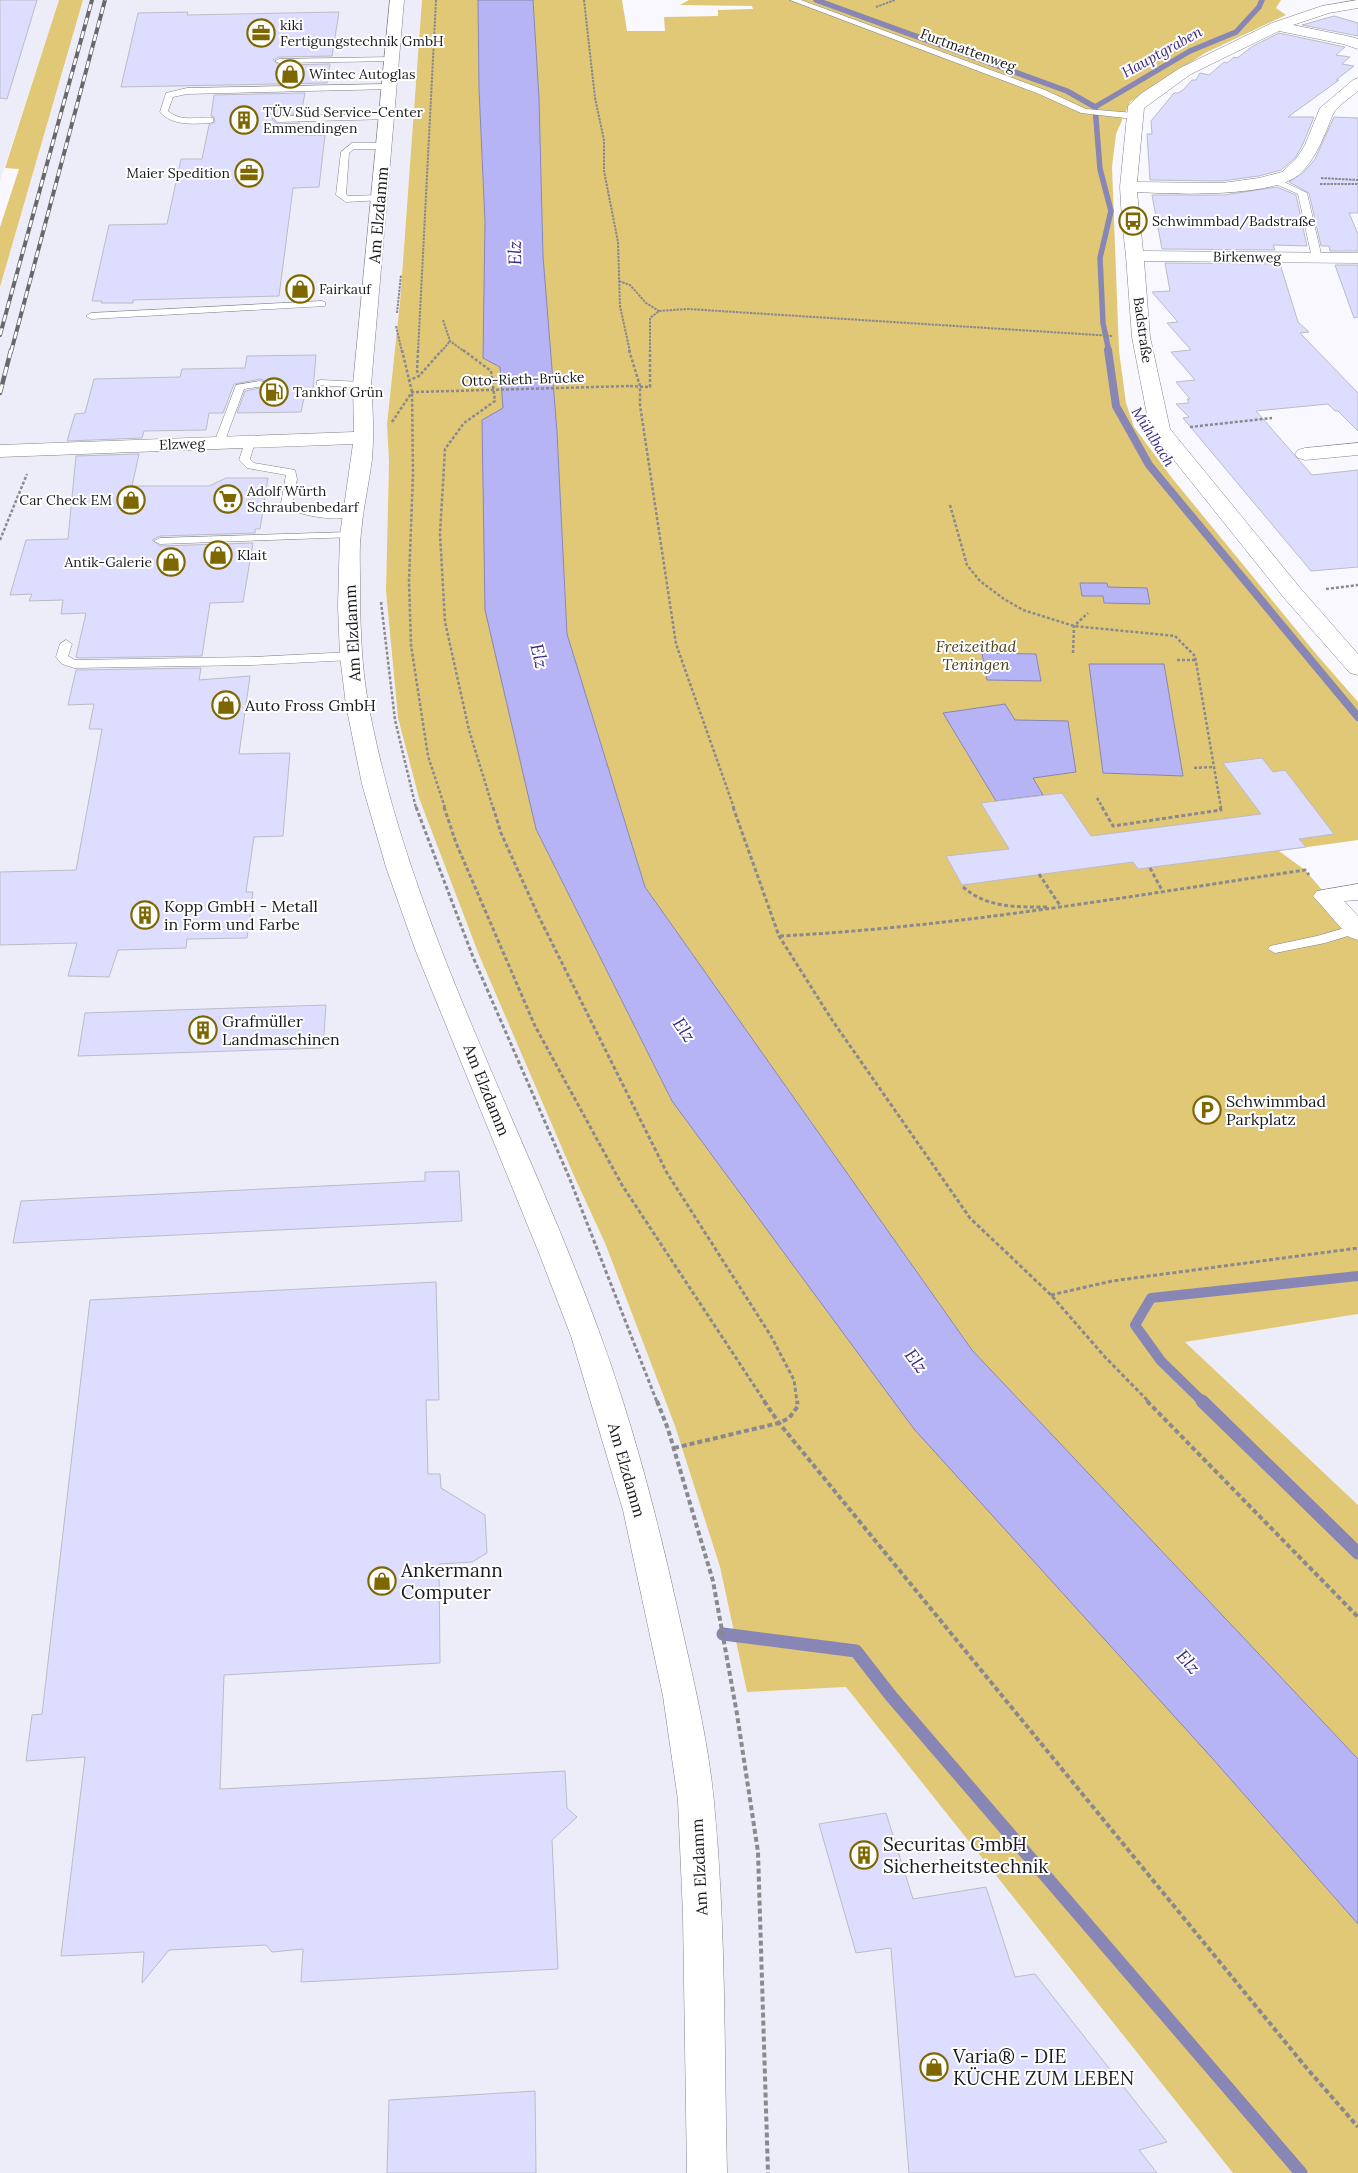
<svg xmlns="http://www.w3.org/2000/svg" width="1358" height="2173" viewBox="0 0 1358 2173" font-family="Lora,serif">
<rect width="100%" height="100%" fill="#f8f8fe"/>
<path fill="#ededfa" d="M 0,0 L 59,0 L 0,181 Z
M 83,0 L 422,0 L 400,302 L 387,424 L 389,462 L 386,591 L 398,718 L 419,798 L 479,955 L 574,1176 L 605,1243 L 675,1426 L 720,1567 L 747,1692 L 846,1687 L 1239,2173 L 0,2173 L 0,287 Z
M 1358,1314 L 1358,1505 L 1185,1342 Z"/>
<path fill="#e1c876" d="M 59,0 L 83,0 L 0,287 L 0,227 L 19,169 L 5,168 Z
M 422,0 L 478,0 L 479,89 L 485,222 L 500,366 L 536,829 L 1212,1758 L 1358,1924 L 1358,2173 L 1233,2173 L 846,1687 L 747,1692 L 720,1567 L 675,1426 L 605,1243 L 574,1176 L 479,955 L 419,798 L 398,718 L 386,591 L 389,462 L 387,424 L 400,302 Z
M 533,0 L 622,0 L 627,31 L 665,31 L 664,17 L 718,16 L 718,10 L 753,9 L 752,6 L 680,5 L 689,0 L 1281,0 L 1276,8 L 1286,15 L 1205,53 L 1130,102 L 1116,134 L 1112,167 L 1119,351 L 1126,403 L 1134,427 L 1172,478 L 1317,655 L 1358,702 L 1358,840 L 1279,851 L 1305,870 L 1358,932 L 1358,1314 L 1185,1342 L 1358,1505 L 1358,1759 L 972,1350 L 645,887 L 567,634 L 557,432 L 543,256 L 539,98 Z"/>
<path fill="#b6b4f4" stroke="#8786b4" d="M 478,0 L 533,0 L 539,98 L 543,256 L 557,432 L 567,634 L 645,887 L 972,1350 L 1358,1759 L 1358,1924 L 1212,1758 L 914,1429 L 672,1101 L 536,829 L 485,610 L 482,420 L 503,408 L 500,367 L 483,358 L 485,222 L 479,89 Z
M 1080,583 L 1107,583 L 1108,587 L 1147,588 L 1150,604 L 1104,603 L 1103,596 L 1082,596 Z
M 982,653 L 1036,654 L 1041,681 L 987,680 Z
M 1089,664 L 1164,664 L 1183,776 L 1103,773 Z
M 1005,704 L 1015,720 L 1068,721 L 1076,772 L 1033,778 L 1043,795 L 996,801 L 943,713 Z"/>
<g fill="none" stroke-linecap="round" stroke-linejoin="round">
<path stroke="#8786b4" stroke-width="5.5" d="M 816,0 L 1067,91 L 1095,107
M 1095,107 L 1100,169 L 1111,211 L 1100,258 L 1103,323 L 1109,352
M 1095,107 L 1190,51 L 1236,32 L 1259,7 L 1262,0"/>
<path stroke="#8786b4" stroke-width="8" d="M 1108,350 L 1116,406 L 1149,465 L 1358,717"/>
<path stroke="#8786b4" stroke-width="10" d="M 1203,1402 L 1161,1361 L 1135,1325 L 1151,1298 L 1358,1276"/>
<path stroke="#8786b4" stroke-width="13" d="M 1202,1401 L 1358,1553
M 723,1634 L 856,1651 L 891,1696 L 1301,2173"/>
</g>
<path fill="#ddf" stroke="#bcbcc5" d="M 0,0 L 37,0 L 7,99 L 0,98 Z
M 188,12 L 187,15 L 339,12 L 332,56 L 279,57 L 273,60 L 279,65 L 330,64 L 327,83 L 121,87 L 138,13 Z
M 1334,16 L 1358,23 L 1358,36 L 1302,25 Z
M 1279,33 L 1345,47 L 1336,55 L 1350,57 L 1342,64 L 1354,66 L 1336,80 L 1339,80 L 1288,117 L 1314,117 L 1303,144 L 1295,158 L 1281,170 L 1259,176 L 1222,181 L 1150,180 L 1147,134 L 1152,134 L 1151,121 L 1174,93 L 1178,93 L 1183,90 L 1192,80 L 1196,80 L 1200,73 L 1209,75 L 1224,62 L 1227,63 L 1234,57 L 1237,58 L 1253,46 Z
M 305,93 L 301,114 L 278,114 L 272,119 L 278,124 L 300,123 L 298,135 L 325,135 L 319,187 L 293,188 L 279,296 L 133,300 L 133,303 L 101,303 L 102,301 L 92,301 L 109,225 L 167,224 L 181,159 L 202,159 L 209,125 L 215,122 L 214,117 L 211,116 L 214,95 Z
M 1334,117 L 1358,118 L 1358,213 L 1349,213 L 1358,234 L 1358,251 L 1330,251 L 1329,246 L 1321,246 L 1309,193 L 1289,182 L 1304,172 L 1315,159 Z
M 1277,187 L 1296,195 L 1307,246 L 1273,245 L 1275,250 L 1162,249 L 1152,195 L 1224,195 Z
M 1165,263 L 1280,264 L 1298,322 L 1309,332 L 1300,333 L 1358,393 L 1358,431 L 1338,411 L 1335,411 L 1328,404 L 1256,411 L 1312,475 L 1358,470 L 1358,567 L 1311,571 L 1183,418 L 1189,417 L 1176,404 L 1189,403 L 1187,399 L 1190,399 L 1176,382 L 1195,380 L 1171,352 L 1191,350 L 1167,323 L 1178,322 L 1152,292 L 1170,291 Z
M 1335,265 L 1358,265 L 1358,317 L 1354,318 Z
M 316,355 L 313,389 L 310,389 L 309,398 L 304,398 L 301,412 L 237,413 L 245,391 L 265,387 L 265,381 L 260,379 L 234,384 L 223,413 L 209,413 L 206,430 L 144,431 L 142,438 L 67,441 L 75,414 L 85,413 L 94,379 L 180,377 L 182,369 L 245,368 L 247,356 Z
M 139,454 L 132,486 L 209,486 L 226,478 L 268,478 L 260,529 L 255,529 L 255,533 L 160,536 L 152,540 L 160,546 L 253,543 L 243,602 L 210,603 L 202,656 L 79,658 L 76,657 L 86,613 L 61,614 L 63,600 L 29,601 L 32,594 L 10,595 L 26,540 L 68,539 L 76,456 Z
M 201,668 L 199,680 L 250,676 L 239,754 L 290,753 L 283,836 L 254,837 L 246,892 L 253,892 L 247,938 L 187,939 L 186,948 L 118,950 L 109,977 L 68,976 L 77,943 L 0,945 L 0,872 L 76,870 L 102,729 L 89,729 L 94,704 L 68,705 L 76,670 Z
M 1262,758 L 1273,772 L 1285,770 L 1334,834 L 1299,839 L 1306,847 L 1138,869 L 1133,862 L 962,885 L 946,856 L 1009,849 L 981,803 L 1062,793 L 1091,836 L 1261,814 L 1223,763 Z
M 326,1005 L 323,1048 L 78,1056 L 85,1013 Z
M 459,1171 L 462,1221 L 13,1243 L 21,1201 L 425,1181 L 425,1172 Z
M 436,1282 L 439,1400 L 426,1400 L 428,1474 L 440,1474 L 441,1488 L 485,1515 L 487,1553 L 472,1562 L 439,1564 L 440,1663 L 224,1675 L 220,1789 L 565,1771 L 567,1808 L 577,1817 L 552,1840 L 558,1969 L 301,1982 L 303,1949 L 272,1952 L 266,1945 L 169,1950 L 142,1983 L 144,1952 L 61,1956 L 85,1757 L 26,1761 L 32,1715 L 42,1714 L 90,1300 Z
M 886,1813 L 913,1899 L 986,1887 L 1015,1977 L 1035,1974 L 1167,2142 L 1139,2150 L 1157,2173 L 909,2173 L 891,1948 L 856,1953 L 819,1824 Z
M 535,2091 L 536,2173 L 387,2173 L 389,2100 Z"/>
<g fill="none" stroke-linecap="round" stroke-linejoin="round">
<g stroke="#83838c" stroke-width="1">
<path id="service" d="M 790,0 L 801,0 L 1045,90 L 1086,109 L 1134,113 L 1138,116 L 1134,119 L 1081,113 L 1039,94 Z
M 392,57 L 395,57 L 395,61 L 279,63 L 275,61 L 279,59 Z
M 389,84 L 393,87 L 392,89 L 187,94 L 173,97 L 168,111 C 182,123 198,116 213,118 L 213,122 L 210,123 C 193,124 172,126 160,112 L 166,93 L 187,88 Z
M 387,114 L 390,115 L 390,119 L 278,122 L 274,119 L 278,116 Z
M 352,143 L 384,143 L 388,146 L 384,149 L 354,149 L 349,153 L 346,194 L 348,196 L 379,195 L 382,196 L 382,200 L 346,202 L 336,195 L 341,152 Z
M 1274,177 L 1307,193 L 1322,258 L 1320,260 L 1314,260 L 1312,258 L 1298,194 L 1271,182 L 1270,180 Z
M 322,301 L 325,302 L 325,306 L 91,319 L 86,316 L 91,313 Z
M 321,380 L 362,382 L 367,385 L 362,388 L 317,385 L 317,381 Z
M 260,381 L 264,382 L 264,386 L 244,389 L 224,443 L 223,445 L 215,445 L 214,443 L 236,385 Z
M 250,439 L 255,442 L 250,459 L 254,463 L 295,470 L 297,479 L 293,502 C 311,515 334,510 355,510 L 361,513 C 349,524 293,517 281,503 L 286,475 L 247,468 L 239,460 L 245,442 Z
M 350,532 L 354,533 L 356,535 L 354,537 L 160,544 L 154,541 L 160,538 Z
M 66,640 L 72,644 L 68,656 L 75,660 L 252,657 L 351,652 L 357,656 L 351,660 L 252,665 L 74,668 L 62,664 L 56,657 L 60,644 Z
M 1355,925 L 1358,926 L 1358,933 L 1325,943 L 1275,953 L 1268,949 L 1270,946 L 1317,936 Z"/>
</g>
<g stroke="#83838c" stroke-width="1">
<path id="minor" d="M 1358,0 L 1358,8 L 1329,13 L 1293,25 L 1352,37 L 1358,39 L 1358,49 L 1343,44 L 1279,31 L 1191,74 L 1144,108 L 1137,182 L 1222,183 L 1259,178 L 1282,172 L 1296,159 L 1305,145 L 1320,108 L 1353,80 L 1358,78 L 1358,91 C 1351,97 1337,106 1333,114 C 1325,134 1318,154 1303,171 C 1279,199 1172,194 1137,192 L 1143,251 L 1358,253 L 1358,263 L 1144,261 L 1150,337 L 1170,429 L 1301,589 L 1358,654 L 1358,675 L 1350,673 L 1285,599 L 1150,430 L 1132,337 L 1126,256 L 1122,220 L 1120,187 L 1128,106 L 1142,93 L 1180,68 L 1272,23 L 1322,6 Z
M 1358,443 L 1358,455 L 1305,460 L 1298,458 L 1295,454 L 1298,450 L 1305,448 Z
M 1358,884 L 1358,900 L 1344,901 L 1358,916 L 1358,940 L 1349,937 L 1313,896 L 1317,891 Z"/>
</g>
<g stroke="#83838c" stroke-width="1">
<path id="tertiary" d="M 390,0 L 404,0 L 371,385 C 373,410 374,434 372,459 C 369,484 363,508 361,533 C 359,548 360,564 360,579 C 360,622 361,666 369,708 C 411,928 524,1125 600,1334 C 633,1424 657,1517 678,1611 C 692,1674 708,1738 714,1802 C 726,1925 724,2050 727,2173 L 687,2173 L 683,1915 L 678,1800 L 663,1696 L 623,1510 L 571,1336 L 539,1253 L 415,949 L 386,867 L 362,784 L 346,705 L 340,656 L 338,606 L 340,535 L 353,444 L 0,457 L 0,445 L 354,432 L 353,385 Z"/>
</g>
<path stroke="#89898e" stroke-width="2" stroke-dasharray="2.5 1" stroke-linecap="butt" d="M 584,0 L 595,98 L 604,140 L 604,171 L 618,242 L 620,306 L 630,352
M 876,7 L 895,0
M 1321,178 L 1358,180
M 1320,184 L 1358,184
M 619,281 L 630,285 L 646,303 L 659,311
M 397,313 L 401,275
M 443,320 L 450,341 L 465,352
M 396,326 L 402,352
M 418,352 L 436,0
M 441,352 L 450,341
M 650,352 L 650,318 L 659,311 L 688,309 L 1113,336"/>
<path stroke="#89898e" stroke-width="2.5" stroke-dasharray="3 2" stroke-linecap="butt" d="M 402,350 L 412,392 L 413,474 L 409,581 L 411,645 L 428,756 L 445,808
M 418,350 L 417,371 L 419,376
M 463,350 L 491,371 L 495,401 L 464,423 L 445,449 L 440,534 L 445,622 L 469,730 L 493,808
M 629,350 L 640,386 L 640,405 L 676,644 L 734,808
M 408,381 L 419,376 L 442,350
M 630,386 L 650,387 L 650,350
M 392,422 L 412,392 L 416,392
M 1190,427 L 1272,418
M 950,505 L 967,565 L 980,581 L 1004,599 L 1023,610 L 1074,626 L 1175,636 L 1195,656 L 1221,808
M 0,540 L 27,474
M 1326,589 L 1358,585
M 381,602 L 395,720 L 416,808
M 1073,653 L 1074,626 L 1088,613
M 1177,660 L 1196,660
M 1194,768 L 1214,767
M 1097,798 L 1103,808"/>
<path stroke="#89898e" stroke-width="3" stroke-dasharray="4 2.5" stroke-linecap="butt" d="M 416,807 L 473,957 L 569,1177 L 657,1402
M 444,807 L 456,843 L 535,1026 L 622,1185 L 765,1402
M 493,807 L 501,833 L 538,915 L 667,1173 L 771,1336 L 794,1380 L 797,1402
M 733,807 L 779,936 L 832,1020 L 970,1218 L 1051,1295 L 1105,1357 L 1149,1402
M 1102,807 L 1113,826 L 1221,810 L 1220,807
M 1150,868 L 1163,892
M 1039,874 L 1061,907
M 963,887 C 987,908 1016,907 1047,907
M 780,936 C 956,927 1131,896 1305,870 L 1309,875
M 1051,1295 L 1112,1281 L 1358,1248"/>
<path stroke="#89898e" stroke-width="4" stroke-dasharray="5 3" stroke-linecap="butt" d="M 657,1401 L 668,1429 L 713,1581 L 737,1714 L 758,1852 L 768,2173
M 764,1401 L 779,1423 L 1304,2065 L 1358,2127
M 1147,1401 L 1358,1617
M 674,1448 L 779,1423 L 789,1418 L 798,1406 L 797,1401"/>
<use href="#service" fill="#fff" fill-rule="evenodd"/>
<use href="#minor" fill="#fff" fill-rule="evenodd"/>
<use href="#tertiary" fill="#fff" fill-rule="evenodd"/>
<g stroke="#67676c" stroke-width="4">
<path id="rail-far1" d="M 0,335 L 92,0
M 11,352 L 105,0"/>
</g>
<g stroke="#67676c" stroke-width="4.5">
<path id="rail" d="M 0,393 L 11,350"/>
</g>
<use href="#rail-far1" stroke="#fff" stroke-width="2.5" stroke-dasharray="7" stroke-linecap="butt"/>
<use href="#rail" stroke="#fff" stroke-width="3" stroke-dasharray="9" stroke-linecap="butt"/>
<path stroke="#89898e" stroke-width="2.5" stroke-dasharray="3 2" stroke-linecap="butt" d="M 416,392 L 630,386"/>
</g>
<defs>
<g id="office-ring" transform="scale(1.4375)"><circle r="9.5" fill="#fff" stroke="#7f6700" stroke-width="1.5"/><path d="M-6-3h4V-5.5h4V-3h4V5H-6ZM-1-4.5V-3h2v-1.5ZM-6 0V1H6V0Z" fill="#7f6700"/></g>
<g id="shop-ring" transform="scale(1.4375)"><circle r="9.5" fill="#fff" stroke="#7f6700" stroke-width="1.5"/><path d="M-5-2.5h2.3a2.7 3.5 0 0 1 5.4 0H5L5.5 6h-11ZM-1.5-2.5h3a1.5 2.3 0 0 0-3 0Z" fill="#7f6700"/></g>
<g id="building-ring" transform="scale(1.4375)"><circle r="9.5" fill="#fff" stroke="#7f6700" stroke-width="1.5"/><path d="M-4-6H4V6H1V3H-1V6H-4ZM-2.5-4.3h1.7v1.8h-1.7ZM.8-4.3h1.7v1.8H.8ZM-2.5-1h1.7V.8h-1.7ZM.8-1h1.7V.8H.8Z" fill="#7f6700"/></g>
<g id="bus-ring" transform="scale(1.4375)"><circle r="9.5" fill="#fff" stroke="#7f6700" stroke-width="1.5"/><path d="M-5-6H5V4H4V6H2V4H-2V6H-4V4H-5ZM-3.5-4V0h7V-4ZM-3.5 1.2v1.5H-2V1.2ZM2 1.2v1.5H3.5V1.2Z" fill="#7f6700"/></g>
<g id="fuel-ring" transform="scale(1.4375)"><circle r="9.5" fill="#fff" stroke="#7f6700" stroke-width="1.5"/><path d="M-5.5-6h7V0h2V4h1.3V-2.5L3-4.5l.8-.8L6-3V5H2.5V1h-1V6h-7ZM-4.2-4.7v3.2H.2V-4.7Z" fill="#7f6700"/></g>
<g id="supermarket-ring" transform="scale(1.4375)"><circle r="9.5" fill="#fff" stroke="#7f6700" stroke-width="1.5"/><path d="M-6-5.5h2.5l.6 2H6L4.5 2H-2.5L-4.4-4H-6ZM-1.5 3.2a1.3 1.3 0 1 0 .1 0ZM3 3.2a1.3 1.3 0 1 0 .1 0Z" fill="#7f6700"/></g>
<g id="parking-ring" transform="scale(1.4375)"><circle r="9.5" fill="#fff" stroke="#7f6700" stroke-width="1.5"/><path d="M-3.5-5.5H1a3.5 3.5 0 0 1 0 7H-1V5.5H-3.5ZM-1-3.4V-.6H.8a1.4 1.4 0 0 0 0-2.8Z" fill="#7f6700"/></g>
</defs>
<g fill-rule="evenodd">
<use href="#office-ring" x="261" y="33"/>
<use href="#shop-ring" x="290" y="74"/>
<use href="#building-ring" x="244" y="120"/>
<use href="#office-ring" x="249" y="173"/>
<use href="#bus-ring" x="1133" y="221"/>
<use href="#shop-ring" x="300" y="289"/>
<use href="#fuel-ring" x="274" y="392"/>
<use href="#supermarket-ring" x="228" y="499"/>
<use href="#shop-ring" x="131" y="500"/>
<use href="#shop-ring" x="218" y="555"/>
<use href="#shop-ring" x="171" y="562"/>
<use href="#shop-ring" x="226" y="705"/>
<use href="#building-ring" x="145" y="915"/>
<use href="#building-ring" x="203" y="1030"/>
<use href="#parking-ring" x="1207" y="1110"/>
<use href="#shop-ring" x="382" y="1581"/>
<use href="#building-ring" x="864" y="1855"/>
<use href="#shop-ring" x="934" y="2067"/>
</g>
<g text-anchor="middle" stroke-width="4" stroke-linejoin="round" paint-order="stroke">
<g font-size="14" fill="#1a1a1e" stroke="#fff" text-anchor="start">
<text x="280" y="30">kiki<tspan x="280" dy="16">Fertigungstechnik GmbH</tspan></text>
<text x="309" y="79">Wintec Autoglas</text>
<text x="263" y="117">TÜV Süd Service-Center<tspan x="263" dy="16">Emmendingen</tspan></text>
<text x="230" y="178" text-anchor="end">Maier Spedition</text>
<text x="1152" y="226">Schwimmbad/Badstraße</text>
<text x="319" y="294">Fairkauf</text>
<text x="293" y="397">Tankhof Grün</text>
<text x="247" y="496">Adolf Würth<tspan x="247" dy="16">Schraubenbedarf</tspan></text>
<text x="112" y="505" text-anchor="end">Car Check EM</text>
<text x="237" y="560">Klait</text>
<text x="152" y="567" text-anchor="end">Antik-Galerie</text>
</g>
<g font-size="14" fill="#1a1a1e" stroke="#fff">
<text transform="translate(968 50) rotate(20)" y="5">Furtmattenweg</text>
<text transform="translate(1247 257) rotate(1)" y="5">Birkenweg</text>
<text transform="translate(1143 330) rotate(82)" y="5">Badstraße</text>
<text transform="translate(523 379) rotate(-2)" y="5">Otto-Rieth-Brücke</text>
<text transform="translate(182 444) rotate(-2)" y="5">Elzweg</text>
</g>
<g font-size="15" font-style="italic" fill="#3a2983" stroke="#fff">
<text transform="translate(1162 52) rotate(-29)" y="5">Hauptgraben</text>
<text transform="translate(1153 437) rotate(58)" y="5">Mühlbach</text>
</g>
<g font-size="16" fill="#1a1a1e" stroke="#fff">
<text transform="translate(378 215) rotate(-85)" y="6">Am Elzdamm</text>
<text transform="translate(352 633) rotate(-93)" y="6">Am Elzdamm</text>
<text transform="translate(487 1090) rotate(68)" y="6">Am Elzdamm</text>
<text transform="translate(627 1470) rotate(74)" y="6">Am Elzdamm</text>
<text transform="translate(699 1867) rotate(-93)" y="6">Am Elzdamm</text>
</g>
<g font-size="16" font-style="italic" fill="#4c411a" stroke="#fff">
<text x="976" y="652">Freizeitbad<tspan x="976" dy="18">Teningen</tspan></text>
</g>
<g font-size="16" fill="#1a1a1e" stroke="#fff" text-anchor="start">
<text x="245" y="711">Auto Fross GmbH</text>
<text x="164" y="912">Kopp GmbH - Metall<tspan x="164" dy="18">in Form und Farbe</tspan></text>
<text x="222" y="1027">Grafmüller<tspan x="222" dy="18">Landmaschinen</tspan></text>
<text x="1226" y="1107">Schwimmbad<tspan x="1226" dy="18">Parkplatz</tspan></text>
</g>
<g font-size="18" font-style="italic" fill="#3a2983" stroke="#fff">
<text transform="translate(515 253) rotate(-91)" y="6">Elz</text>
<text transform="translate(539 656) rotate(77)" y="6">Elz</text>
<text transform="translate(684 1030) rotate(56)" y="6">Elz</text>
<text transform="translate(916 1361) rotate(53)" y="6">Elz</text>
<text transform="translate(1188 1662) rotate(48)" y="6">Elz</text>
</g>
<g font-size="19" fill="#1a1a1e" stroke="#fff" text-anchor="start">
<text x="401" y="1577">Ankermann<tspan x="401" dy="22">Computer</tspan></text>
<text x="883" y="1851">Securitas GmbH<tspan x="883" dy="22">Sicherheitstechnik</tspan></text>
<text x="953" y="2063">Varia® - DIE<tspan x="953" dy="22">KÜCHE ZUM LEBEN</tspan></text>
</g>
</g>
</svg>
